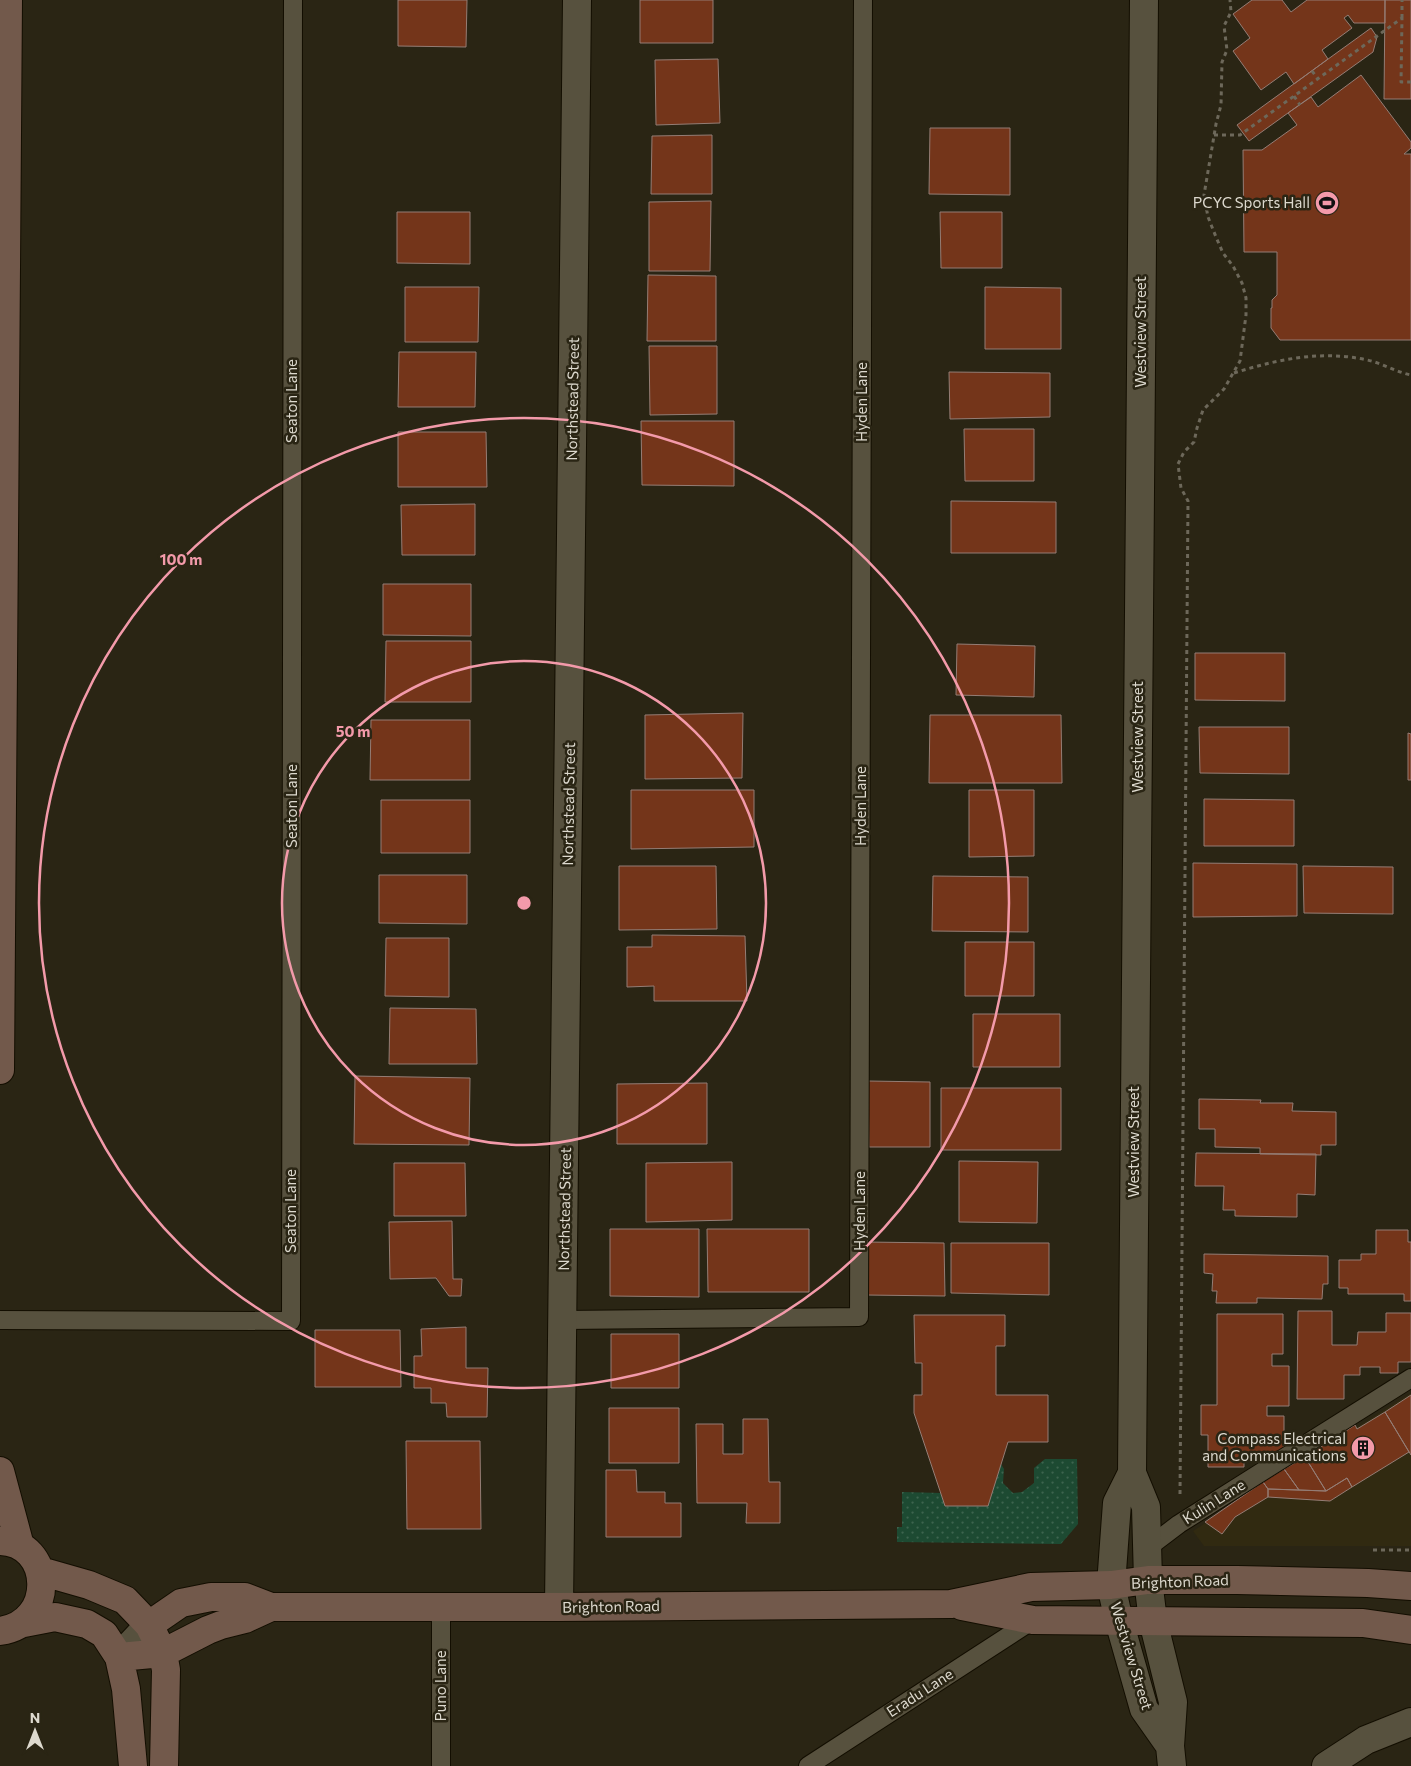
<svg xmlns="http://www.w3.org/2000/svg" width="1411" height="1766" viewBox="0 0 1411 1766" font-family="Commissioner,sans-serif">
<defs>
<pattern id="grass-dots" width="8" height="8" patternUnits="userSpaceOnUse" patternTransform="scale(1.25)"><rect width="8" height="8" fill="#1d4a32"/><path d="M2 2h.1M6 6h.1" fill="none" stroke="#3d644e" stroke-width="1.8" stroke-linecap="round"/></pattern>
</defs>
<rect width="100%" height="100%" fill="#2a2514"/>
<path fill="#312a11" d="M 1411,1393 L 1411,1546 L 1204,1546 L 1193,1531 Z"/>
<path fill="url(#grass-dots)" d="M 1045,1459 L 1077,1459 L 1078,1524 L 1061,1544 L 897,1542 L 897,1527 L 902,1527 L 902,1492 L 941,1493 L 946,1506 L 987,1506 L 1001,1464 L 1004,1469 L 1003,1483 L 1013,1493 L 1022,1492 L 1034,1483 L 1034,1468 Z"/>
<path fill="#74351a" stroke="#947d75" d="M 398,0 L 467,0 L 466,47 L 398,46 Z
M 640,0 L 713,0 L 713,43 L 640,43 Z
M 1252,0 L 1282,0 L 1291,12 L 1307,0 L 1385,0 L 1385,23 L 1354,23 L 1348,15 L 1344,18 L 1352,28 L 1322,50 L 1328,59 L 1294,84 L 1286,72 L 1261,90 L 1233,51 L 1250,38 L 1233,14 Z
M 1385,0 L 1411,0 L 1411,99 L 1384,99 Z
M 1371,28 L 1377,37 L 1373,52 L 1249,141 L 1237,125 Z
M 718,59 L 720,123 L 656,125 L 655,60 Z
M 1361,75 L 1411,142 L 1411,148 L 1404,154 L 1411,154 L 1411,340 L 1280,340 L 1271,328 L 1271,308 L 1272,308 L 1272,300 L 1277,295 L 1277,252 L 1244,252 L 1243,150 L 1262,150 L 1297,125 L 1288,113 L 1311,97 L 1318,107 Z
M 930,128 L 1010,128 L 1010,195 L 929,194 Z
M 712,135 L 712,194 L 651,194 L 652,136 Z
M 711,201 L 710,271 L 649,271 L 649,202 Z
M 397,212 L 470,212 L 470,264 L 397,263 Z
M 940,212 L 1002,212 L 1002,268 L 941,268 Z
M 648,275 L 716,276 L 716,341 L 647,341 Z
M 405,287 L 479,287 L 478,342 L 405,342 Z
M 985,287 L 1061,288 L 1061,349 L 985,349 Z
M 649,346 L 717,346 L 717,414 L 650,415 Z
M 399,352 L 476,352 L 475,407 L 398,407 Z
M 949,372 L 1050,373 L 1050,417 L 950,419 Z
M 641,421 L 734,421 L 734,486 L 642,485 Z
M 964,429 L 1034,429 L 1034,481 L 965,481 Z
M 398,432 L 486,432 L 487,487 L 398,487 Z
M 951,501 L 1056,502 L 1056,553 L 951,553 Z
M 475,504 L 475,555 L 402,555 L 401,505 Z
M 383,584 L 471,584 L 471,636 L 383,635 Z
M 386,641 L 471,641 L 471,702 L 385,702 Z
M 957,644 L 1035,646 L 1034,697 L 956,695 Z
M 1195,653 L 1285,653 L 1285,701 L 1195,700 Z
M 743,713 L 742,778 L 645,779 L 645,715 Z
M 930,715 L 1061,715 L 1062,783 L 929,783 Z
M 371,720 L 470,720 L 470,780 L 370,780 Z
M 1199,727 L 1289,727 L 1289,774 L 1200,773 Z
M 1408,733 L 1411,734 L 1411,780 L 1408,780 Z
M 631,790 L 754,790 L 754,847 L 631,849 Z
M 969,790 L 1034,790 L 1034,856 L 969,857 Z
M 1204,799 L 1294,800 L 1294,846 L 1204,846 Z
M 381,800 L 470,800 L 470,853 L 381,853 Z
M 1193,863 L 1297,864 L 1297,916 L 1193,917 Z
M 619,866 L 716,866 L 717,929 L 619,930 Z
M 1303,866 L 1393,867 L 1393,914 L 1304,913 Z
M 379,875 L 467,875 L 467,924 L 379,923 Z
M 933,876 L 1028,877 L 1028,932 L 932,931 Z
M 652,935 L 745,936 L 747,1001 L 654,1001 L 654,986 L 627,987 L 627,947 L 652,947 Z
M 386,938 L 449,938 L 449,997 L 385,996 Z
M 965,942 L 1034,942 L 1034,996 L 965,996 Z
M 390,1008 L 476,1009 L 477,1064 L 389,1064 Z
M 973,1014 L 1060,1014 L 1060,1067 L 973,1067 Z
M 355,1076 L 470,1078 L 469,1145 L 354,1144 Z
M 868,1081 L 930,1082 L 930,1147 L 869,1147 Z
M 707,1083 L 707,1144 L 617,1144 L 617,1084 Z
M 941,1088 L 1061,1088 L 1061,1150 L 941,1150 Z
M 1199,1099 L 1261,1100 L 1260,1103 L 1293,1103 L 1292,1111 L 1336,1112 L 1336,1145 L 1321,1145 L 1321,1155 L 1260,1154 L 1260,1148 L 1215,1147 L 1215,1129 L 1199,1129 Z
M 1196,1153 L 1316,1154 L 1315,1195 L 1297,1194 L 1297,1217 L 1235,1216 L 1235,1210 L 1223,1210 L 1224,1186 L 1195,1186 Z
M 959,1161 L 1038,1162 L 1037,1223 L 959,1222 Z
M 732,1162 L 732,1220 L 646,1222 L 646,1163 Z
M 394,1163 L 465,1163 L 466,1216 L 394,1216 Z
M 452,1221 L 453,1279 L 462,1279 L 461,1296 L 449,1296 L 436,1278 L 390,1279 L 389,1222 Z
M 610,1229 L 699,1229 L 699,1297 L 610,1296 Z
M 707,1229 L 809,1229 L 809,1292 L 708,1292 Z
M 1376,1230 L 1408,1230 L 1408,1242 L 1411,1242 L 1411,1301 L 1404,1301 L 1404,1294 L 1348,1294 L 1348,1288 L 1339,1288 L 1339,1260 L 1361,1260 L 1361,1254 L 1376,1254 Z
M 865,1242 L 944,1243 L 945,1296 L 865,1295 Z
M 951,1243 L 1049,1243 L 1049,1295 L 951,1293 Z
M 1204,1254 L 1328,1256 L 1328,1284 L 1323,1284 L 1322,1299 L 1257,1298 L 1257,1303 L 1216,1303 L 1217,1291 L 1212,1291 L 1213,1274 L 1204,1273 Z
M 1298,1311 L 1332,1311 L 1332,1345 L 1357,1345 L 1358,1332 L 1386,1332 L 1386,1313 L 1411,1313 L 1411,1362 L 1398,1362 L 1398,1373 L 1380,1373 L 1380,1367 L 1360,1367 L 1360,1375 L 1344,1375 L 1344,1399 L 1297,1399 Z
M 1217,1314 L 1283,1314 L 1283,1354 L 1272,1354 L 1272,1366 L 1289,1366 L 1289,1406 L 1267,1406 L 1267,1416 L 1284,1416 L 1284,1453 L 1244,1453 L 1244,1467 L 1208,1467 L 1208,1435 L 1201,1435 L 1201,1405 L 1217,1405 Z
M 914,1315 L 1005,1315 L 1005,1346 L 996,1346 L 996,1395 L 1048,1395 L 1048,1442 L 1008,1442 L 988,1506 L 945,1506 L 914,1413 L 914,1395 L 922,1395 L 922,1363 L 915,1363 Z
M 466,1327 L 466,1368 L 488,1368 L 487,1417 L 447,1417 L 446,1403 L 431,1403 L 431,1388 L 414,1388 L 414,1356 L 422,1356 L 421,1329 Z
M 315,1330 L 400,1330 L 401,1387 L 315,1387 Z
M 611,1334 L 679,1334 L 679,1388 L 611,1388 Z
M 1411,1395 L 1411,1455 L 1385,1412 Z
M 609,1408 L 679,1408 L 679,1463 L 609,1463 Z
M 1385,1412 L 1409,1452 L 1352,1487 L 1347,1478 L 1326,1491 L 1305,1457 L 1355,1425 L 1357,1429 Z
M 743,1419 L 768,1419 L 769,1482 L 780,1482 L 780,1523 L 746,1523 L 747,1503 L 697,1503 L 696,1424 L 723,1424 L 723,1454 L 743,1454 Z
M 406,1441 L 480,1441 L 481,1529 L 407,1529 Z
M 1305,1457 L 1326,1491 L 1299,1490 L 1284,1469 Z
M 1284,1469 L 1299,1490 L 1268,1489 L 1263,1482 Z
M 606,1470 L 636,1470 L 637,1492 L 665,1492 L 665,1503 L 681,1503 L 681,1537 L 606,1537 Z
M 1347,1478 L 1352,1487 L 1330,1501 L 1268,1497 L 1268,1489 L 1326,1491 Z
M 1263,1482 L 1268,1489 L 1268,1497 L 1235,1517 L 1222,1534 L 1205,1522 Z"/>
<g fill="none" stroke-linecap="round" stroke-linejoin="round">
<g stroke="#130e01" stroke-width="20">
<path id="lane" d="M 0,1320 L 291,1321 L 293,0
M 564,1320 L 859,1317 L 863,0
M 1146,1549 L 1179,1524 L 1411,1378
M 441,1606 L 441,1766
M 808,1766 L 1033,1620"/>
</g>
<g stroke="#130e01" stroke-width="30">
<path id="street" d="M 1144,0 L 1132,1473 L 1146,1507 L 1148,1580 L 1153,1621 L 1173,1702 L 1170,1746 L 1172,1766
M 1132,1473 L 1117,1503 L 1111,1585 L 1119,1621 L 1144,1709 L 1170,1746
M 559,1607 L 577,0
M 119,1657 L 149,1625
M 1326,1766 L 1366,1740 L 1411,1722"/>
</g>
<g stroke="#130e01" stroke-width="30">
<path id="secondary" d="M 0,1070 L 8,0
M 0,1471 L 20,1546
M 0,1541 C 53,1542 57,1623 0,1631
M 40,1571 L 89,1585 L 125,1600 L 149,1625 L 163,1653 L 166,1670 L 164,1766
M 962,1606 L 1033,1620 L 1363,1623 L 1411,1630
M 24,1623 L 55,1617 L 87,1624 L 104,1634 L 119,1657 L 126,1689 L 133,1766
M 149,1625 L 181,1603 L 211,1597 L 245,1597 L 271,1607 L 559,1607 L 951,1604 L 1031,1587 L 1111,1585 L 1148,1580 L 1237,1580 L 1368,1583 L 1411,1586
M 119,1657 L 163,1653 L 208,1630 L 221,1625 L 245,1619 L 271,1607"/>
</g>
<path stroke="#6d685a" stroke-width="3" stroke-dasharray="4 4" stroke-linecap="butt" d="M 1402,18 L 1402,0
M 1312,71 L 1318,79
M 1294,96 L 1300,105
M 1214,135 L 1240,135 L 1402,18 L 1401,82 L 1411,82
M 1234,373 C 1278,359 1322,350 1367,360 C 1382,363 1396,372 1411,375
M 1180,1494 L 1188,501 L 1181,488 L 1178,464 L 1184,452 L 1194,442 L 1197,428 L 1203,410 L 1224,389 L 1240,361 L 1246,315 L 1246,298 L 1242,283 L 1233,266 L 1223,253 L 1216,237 L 1208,217 L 1204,195 L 1216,124 L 1221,105 L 1222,62 L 1227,50 L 1224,26 L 1231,12 L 1230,0
M 1373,1550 L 1411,1550"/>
<use href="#lane" stroke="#57513e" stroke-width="18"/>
<use href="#street" stroke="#57513e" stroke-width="28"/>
<use href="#secondary" stroke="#72594b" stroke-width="28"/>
</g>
<g fill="none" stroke="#f39aaa" stroke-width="2.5">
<circle cx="524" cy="903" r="242"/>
<circle cx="524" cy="903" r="485"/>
</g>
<defs>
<g id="stadium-disc" transform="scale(1.25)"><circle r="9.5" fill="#f39aaa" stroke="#2a2514"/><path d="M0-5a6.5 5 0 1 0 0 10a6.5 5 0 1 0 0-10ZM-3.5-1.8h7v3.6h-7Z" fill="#111"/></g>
<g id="building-disc" transform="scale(1.25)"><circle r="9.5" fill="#f39aaa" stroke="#2a2514"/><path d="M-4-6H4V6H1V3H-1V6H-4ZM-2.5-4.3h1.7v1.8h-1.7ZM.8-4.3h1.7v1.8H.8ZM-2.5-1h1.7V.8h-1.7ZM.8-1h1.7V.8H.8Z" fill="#111"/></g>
</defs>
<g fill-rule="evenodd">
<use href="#stadium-disc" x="1327" y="203"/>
<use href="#building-disc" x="1363" y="1448"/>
</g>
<g text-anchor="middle" stroke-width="5" stroke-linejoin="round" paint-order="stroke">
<g font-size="15" fill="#ddd9ce" stroke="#2a2514" text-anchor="end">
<text x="1310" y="208">PCYC Sports Hall</text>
<text x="1346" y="1444">Compass Electrical<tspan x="1346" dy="17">and Communications</tspan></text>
</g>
<g font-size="15" fill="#ddd9ce" stroke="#2a2514">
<text transform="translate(1141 332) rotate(-90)" y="5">Westview Street</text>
<text transform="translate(573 399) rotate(-89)" y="5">Northstead Street</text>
<text transform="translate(292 401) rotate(-90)" y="5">Seaton Lane</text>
<text transform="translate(862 402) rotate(-90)" y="5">Hyden Lane</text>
<text transform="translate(1138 737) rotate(-90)" y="5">Westview Street</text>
<text transform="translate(569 804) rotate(-89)" y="5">Northstead Street</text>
<text transform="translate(292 806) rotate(-90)" y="5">Seaton Lane</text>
<text transform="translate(861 806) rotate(-90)" y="5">Hyden Lane</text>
<text transform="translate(1134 1142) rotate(-90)" y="5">Westview Street</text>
<text transform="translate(565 1209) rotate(-89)" y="5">Northstead Street</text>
<text transform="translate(291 1211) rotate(-90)" y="5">Seaton Lane</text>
<text transform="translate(860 1211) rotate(-90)" y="5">Hyden Lane</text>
<text transform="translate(1214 1502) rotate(-32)" y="5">Kulin Lane</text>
<text transform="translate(1180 1582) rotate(-2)" y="5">Brighton Road</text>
<text transform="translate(611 1607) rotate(-1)" y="5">Brighton Road</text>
<text transform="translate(1131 1656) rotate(73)" y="5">Westview Street</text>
<text transform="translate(441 1686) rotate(-90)" y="5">Puno Lane</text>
<text transform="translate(920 1693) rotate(-33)" y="5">Eradu Lane</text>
</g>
</g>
<circle cx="524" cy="903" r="8" fill="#f39aaa" stroke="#2a2514" stroke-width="2.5"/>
<g font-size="15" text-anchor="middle" font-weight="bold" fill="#f39aaa" stroke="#2a2514" stroke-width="5" stroke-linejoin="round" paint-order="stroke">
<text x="181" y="565">100 m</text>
<text x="353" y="737">50 m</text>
</g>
<g transform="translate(35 1731)" stroke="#2a2514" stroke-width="4" paint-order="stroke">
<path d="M0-4L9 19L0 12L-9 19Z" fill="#ddd9ce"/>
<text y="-8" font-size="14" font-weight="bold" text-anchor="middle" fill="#ddd9ce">N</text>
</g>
</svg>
